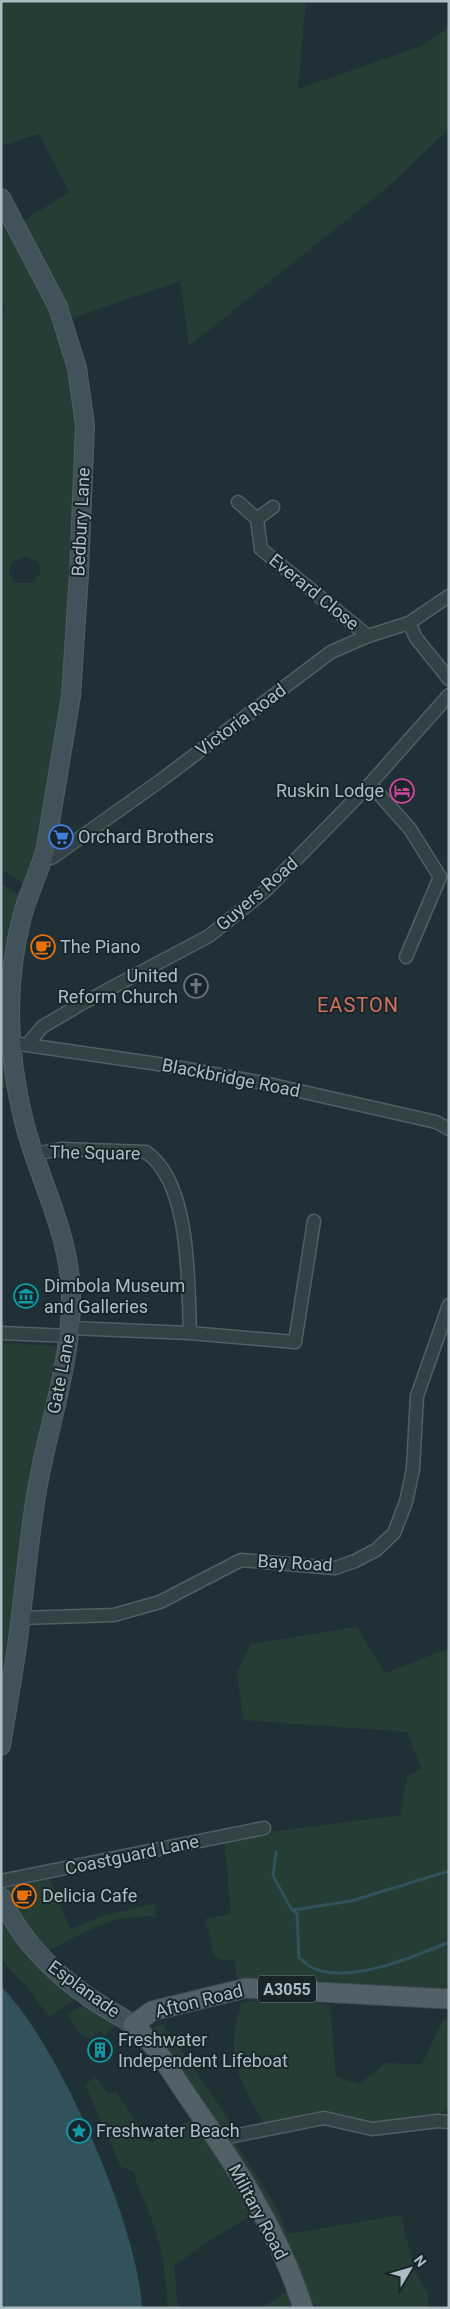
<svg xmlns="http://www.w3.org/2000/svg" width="450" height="2309" viewBox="0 0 450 2309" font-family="Roboto,sans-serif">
<rect width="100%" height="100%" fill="#1f3136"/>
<path fill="#253d35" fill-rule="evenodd" d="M 1,1 L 306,1 L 298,89 L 422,46 L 449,26 L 449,129 L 389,186 L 189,346 L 180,281 L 73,318 L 48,268 L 21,222 L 69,192 L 39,134 L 1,146 Z
M 1,206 L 67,340 L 81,426 L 66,700 L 40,860 L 26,886 L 1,869 L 1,323 L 5,310 L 1,297 ZM 24,557 L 38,561 L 41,572 L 32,583 L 15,583 L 9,573 L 12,562 Z
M 1,883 L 22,897 L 8,934 L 1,967 Z
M 1,1045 L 7,1088 L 1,1088 Z
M 1,1343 L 55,1346 L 58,1357 L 30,1474 L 1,1717 Z
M 357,1627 L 385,1673 L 449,1648 L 449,1989 L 286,1979 L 237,1984 L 235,1959 L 223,1961 L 214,1955 L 205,1919 L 231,1913 L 224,1838 L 400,1815 L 407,1777 L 421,1768 L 407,1732 L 243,1720 L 237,1672 L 251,1644 Z
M 48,1876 L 70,1929 L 105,1915 L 154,1904 L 157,1917 C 115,1913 87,1931 50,1950 C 30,1937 13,1908 6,1885 Z
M 1,1915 L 37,1966 L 77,1998 L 49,2017 L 27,1987 L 1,1959 Z
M 263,1999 L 330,2005 L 336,2077 L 360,2084 L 385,2063 L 422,2064 L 443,2019 L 449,2019 L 449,2107 L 439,2115 L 372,2123 L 322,2113 L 264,2123 C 253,2107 235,2072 234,2053 C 232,2036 237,2019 241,2003 Z
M 85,2004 L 120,2021 L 105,2035 L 99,2031 L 90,2039 L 80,2034 L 67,2014 Z
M 163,2024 L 242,2138 L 236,2144 L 273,2201 L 288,2234 L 401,2215 L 413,2266 L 429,2296 L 427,2308 L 322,2308 L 319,2305 L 306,2304 L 149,2030 Z
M 95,2076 L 109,2095 L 115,2091 L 151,2143 L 197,2116 L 259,2211 L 207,2242 L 174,2266 L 178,2308 L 168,2308 C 166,2278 162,2248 152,2220 C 146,2202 138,2191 134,2172 L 121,2167 L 85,2085 Z
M 293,2288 L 300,2308 L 261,2308 Z"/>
<path fill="#31515b" d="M 1,1986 C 59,2045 138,2226 142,2308 L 1,2308 Z"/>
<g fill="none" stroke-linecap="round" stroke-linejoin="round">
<path stroke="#31515b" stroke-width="3" d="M 276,1852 L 273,1876 L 292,1910 L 297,1913 L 299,1958 C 304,1961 309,1967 315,1969 C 352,1983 414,1957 449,1942
M 293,1910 L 351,1901 L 449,1871"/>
<g stroke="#505f65" stroke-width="15">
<path id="street" d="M 238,502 L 257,519 L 261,549 L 368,636
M 257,519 L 273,507
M 409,623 L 416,638 L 449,679
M 370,784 L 410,829 L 440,877 L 406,957
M 43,860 L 53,857 L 160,781 L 331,652 L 368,636 L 409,623 L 449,596
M 20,1044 L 165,1065 L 264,1083 L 436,1122 L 449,1129
M 28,1044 L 42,1027 L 81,1004 L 209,936 L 265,891 L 370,784 L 449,695
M 34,1154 L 61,1149 L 146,1152 C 191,1183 188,1283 190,1333 L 70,1328
M 1,1333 L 69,1336
M 190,1333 L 295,1342 L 314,1221
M 21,1618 L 114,1615 L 160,1602 L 241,1560 L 335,1568 L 355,1561 L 376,1550 L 394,1533 L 406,1502 L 413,1469 L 417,1396 L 449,1305
M 1,1881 L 264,1828
M 218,2141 L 228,2137 L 324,2118 L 372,2129 L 438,2121 L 449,2122"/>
</g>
<g stroke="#505f65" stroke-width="20">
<path id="secondary" d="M 1,198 L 58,307 L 77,368 L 85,425 L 79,574 L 71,696 L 46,847 C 40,872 28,893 22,917 C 4,986 7,1053 24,1122 C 39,1180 70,1234 71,1295 C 72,1361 48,1426 37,1490 C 29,1537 25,1585 19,1632 C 14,1670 7,1708 1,1746
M 1,1897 C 19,1938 53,1973 90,1998 C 104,2008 119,2015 133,2025"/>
</g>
<g stroke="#3f4d53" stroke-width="21">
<path id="primary" d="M 303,2308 C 278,2228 231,2159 184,2091 C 169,2069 154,2042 133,2025 L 152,2011 L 246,1988 L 449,1999"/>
</g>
<use href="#street" stroke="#334247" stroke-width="12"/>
<use href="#secondary" stroke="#41525a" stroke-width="18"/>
<use href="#primary" stroke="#516167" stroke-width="19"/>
</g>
<defs>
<g id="hotel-ring" transform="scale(1.25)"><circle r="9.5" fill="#18262b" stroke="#d1479c" stroke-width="1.5"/><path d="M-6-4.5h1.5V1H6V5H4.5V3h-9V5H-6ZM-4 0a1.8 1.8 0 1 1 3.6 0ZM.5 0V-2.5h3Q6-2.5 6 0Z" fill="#d1479c"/></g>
<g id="supermarket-ring" transform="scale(1.25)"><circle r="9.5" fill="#18262b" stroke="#3f7fe0" stroke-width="1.5"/><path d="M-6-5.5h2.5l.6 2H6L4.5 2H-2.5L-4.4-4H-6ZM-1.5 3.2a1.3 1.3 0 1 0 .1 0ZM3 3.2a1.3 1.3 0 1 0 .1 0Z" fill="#3f7fe0"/></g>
<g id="cafe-ring" transform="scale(1.25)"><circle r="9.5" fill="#18262b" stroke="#e8710a" stroke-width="1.5"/><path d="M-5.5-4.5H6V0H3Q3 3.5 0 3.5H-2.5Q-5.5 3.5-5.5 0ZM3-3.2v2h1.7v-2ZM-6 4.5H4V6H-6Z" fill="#e8710a"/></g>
<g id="church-ring" transform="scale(1.25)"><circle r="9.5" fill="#18262b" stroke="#6b7280" stroke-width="1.5"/><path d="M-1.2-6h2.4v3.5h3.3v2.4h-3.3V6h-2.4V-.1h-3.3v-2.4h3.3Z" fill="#6b7280"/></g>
<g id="museum-ring" transform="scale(1.25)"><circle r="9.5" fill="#18262b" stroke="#0f9aa8" stroke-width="1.5"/><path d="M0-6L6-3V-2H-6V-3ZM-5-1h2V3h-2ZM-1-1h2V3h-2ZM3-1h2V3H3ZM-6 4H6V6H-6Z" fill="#0f9aa8"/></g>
<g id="building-ring" transform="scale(1.25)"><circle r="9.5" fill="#18262b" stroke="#0f9aa8" stroke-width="1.5"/><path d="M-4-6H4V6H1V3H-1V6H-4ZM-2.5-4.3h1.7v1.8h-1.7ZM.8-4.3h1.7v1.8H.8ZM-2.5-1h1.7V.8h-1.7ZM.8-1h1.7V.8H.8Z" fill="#0f9aa8"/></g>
<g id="sight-ring" transform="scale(1.25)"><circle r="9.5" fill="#18262b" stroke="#0f9aa8" stroke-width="1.5"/><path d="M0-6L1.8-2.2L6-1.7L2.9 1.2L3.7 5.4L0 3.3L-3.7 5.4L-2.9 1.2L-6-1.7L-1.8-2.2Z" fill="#0f9aa8"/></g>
</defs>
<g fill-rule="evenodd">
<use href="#hotel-ring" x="402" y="791"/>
<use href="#supermarket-ring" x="61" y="837"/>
<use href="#cafe-ring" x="43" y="947"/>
<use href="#church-ring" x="196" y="986"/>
<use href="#museum-ring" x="26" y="1296"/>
<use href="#cafe-ring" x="24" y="1896"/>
<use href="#building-ring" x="100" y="2050"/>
<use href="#sight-ring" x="79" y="2131"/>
</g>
<g text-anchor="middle" stroke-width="4" stroke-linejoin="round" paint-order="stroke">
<rect fill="#18262b" stroke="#809096" stroke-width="1" x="258" y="1975.5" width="58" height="27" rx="4"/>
<g font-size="16" font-weight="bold" fill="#adbdc4">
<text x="287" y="1995">A3055</text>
</g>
<g font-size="18" fill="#adbdc4" stroke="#18262b">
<text transform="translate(81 522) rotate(-87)" y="6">Bedbury Lane</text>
<text transform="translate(314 592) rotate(39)" y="6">Everard Close</text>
<text transform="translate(241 720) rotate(-37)" y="6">Victoria Road</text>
<text transform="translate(257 894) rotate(-41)" y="6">Guyers Road</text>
<text transform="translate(231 1078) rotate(11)" y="6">Blackbridge Road</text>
<text transform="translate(95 1153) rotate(1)" y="6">The Square</text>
<text transform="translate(61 1374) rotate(-79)" y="6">Gate Lane</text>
<text transform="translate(295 1563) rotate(3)" y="6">Bay Road</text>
<text transform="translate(132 1855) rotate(-12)" y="6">Coastguard Lane</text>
<text transform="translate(84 1989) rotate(36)" y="6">Esplanade</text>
<text transform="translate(199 2001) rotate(-14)" y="6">Afton Road</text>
<text transform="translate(258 2212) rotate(62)" y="6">Military Road</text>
</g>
<g font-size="18" fill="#adbdc4" stroke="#18262b" text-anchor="start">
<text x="384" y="797" text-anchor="end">Ruskin Lodge</text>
<text x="78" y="843">Orchard Brothers</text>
<text x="60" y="953">The Piano</text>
<text x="178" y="982" text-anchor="end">United<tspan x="178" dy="21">Reform Church</tspan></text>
<text x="44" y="1292">Dimbola Museum<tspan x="44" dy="21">and Galleries</tspan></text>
<text x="42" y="1902">Delicia Cafe</text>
<text x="118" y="2046">Freshwater<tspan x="118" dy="21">Independent Lifeboat</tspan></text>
<text x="96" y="2137">Freshwater Beach</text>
</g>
<g font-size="20" letter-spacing="1" fill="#d46e61" stroke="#18262b">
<text x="358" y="1012">EASTON</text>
</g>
</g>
<rect width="450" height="2309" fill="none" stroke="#adbdc4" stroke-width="5"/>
<g transform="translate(410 2269) rotate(52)" stroke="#18262b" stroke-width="4" paint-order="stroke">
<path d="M0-4L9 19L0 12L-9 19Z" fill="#adbdc4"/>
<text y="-8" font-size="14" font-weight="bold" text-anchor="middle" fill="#adbdc4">N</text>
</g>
</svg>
